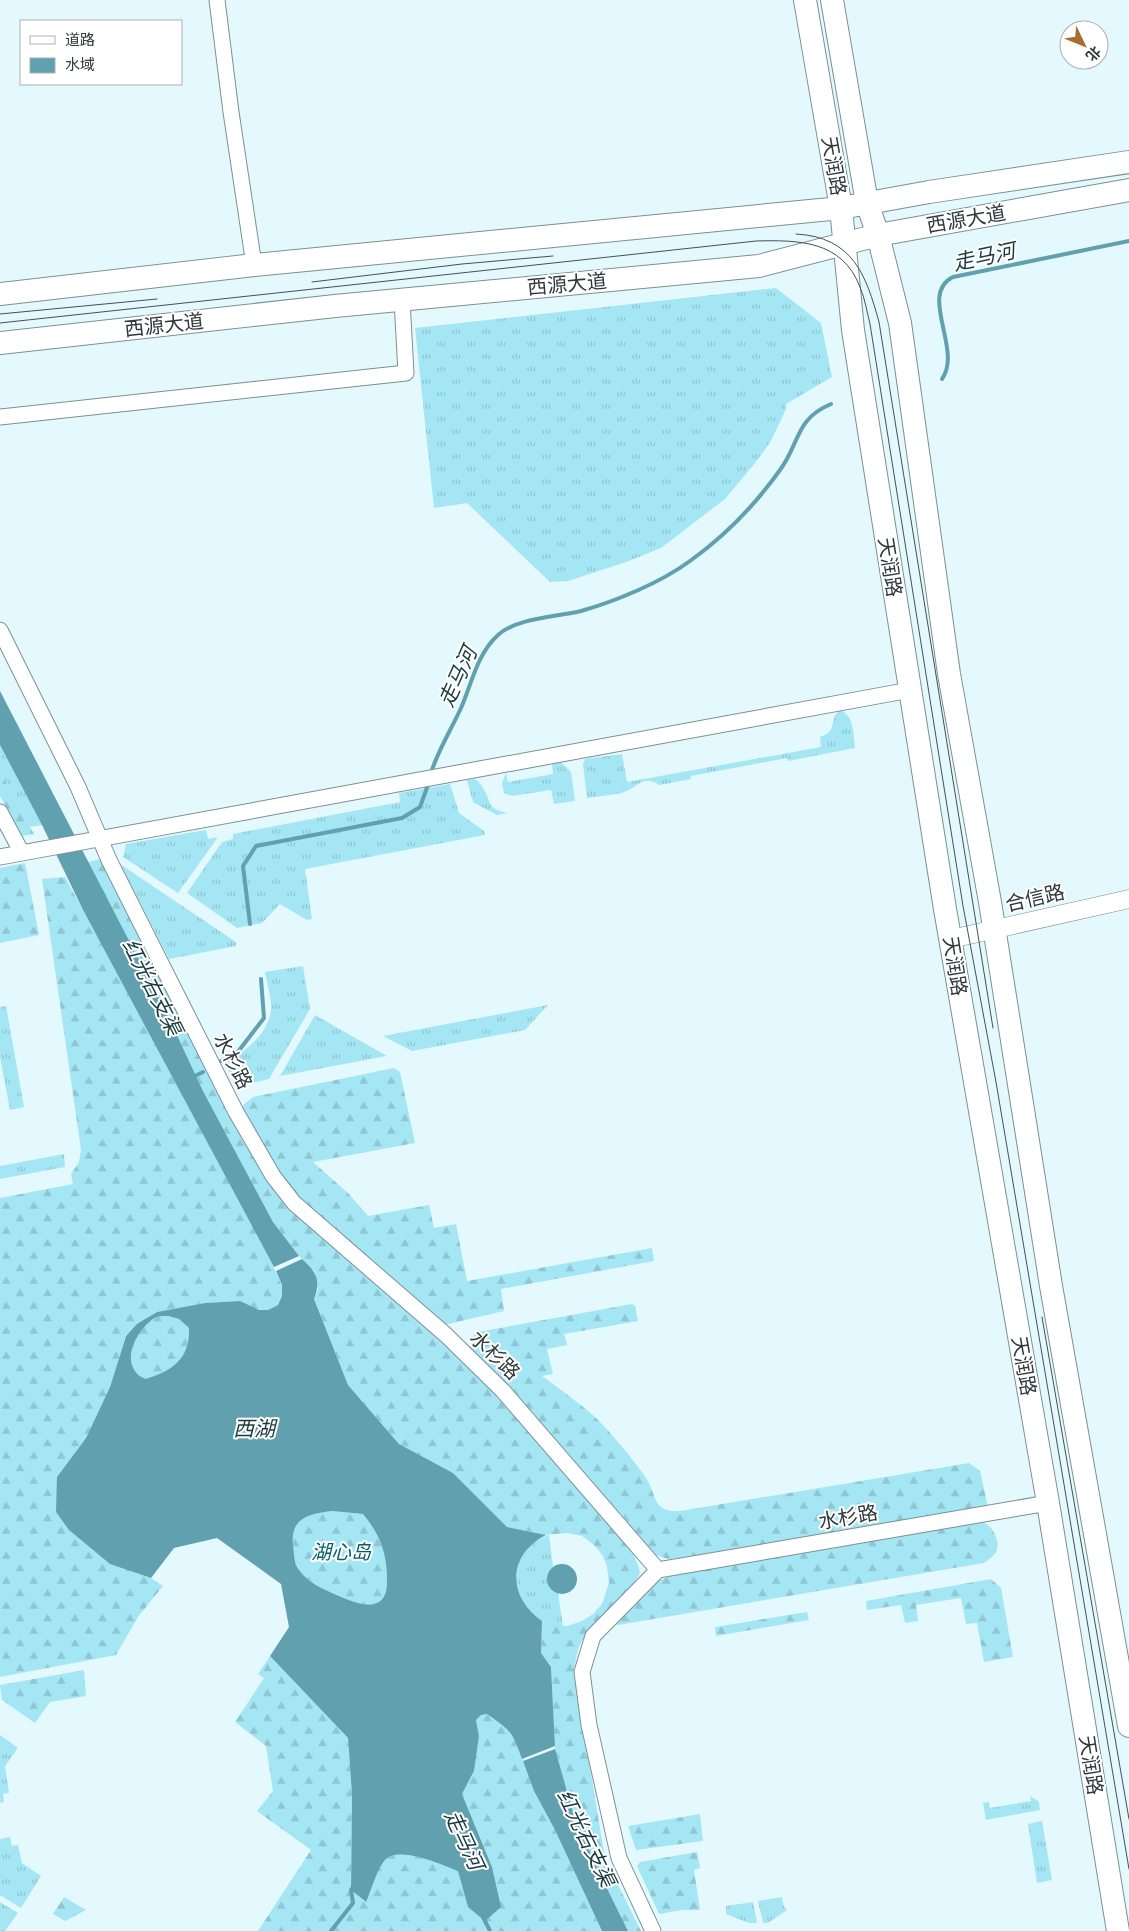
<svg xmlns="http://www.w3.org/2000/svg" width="1129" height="1931" viewBox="0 0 1129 1931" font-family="Spectral,'Noto Sans SC',serif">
<defs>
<pattern id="grass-tufts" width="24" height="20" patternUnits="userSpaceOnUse" patternTransform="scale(1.25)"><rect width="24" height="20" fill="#a5e6f4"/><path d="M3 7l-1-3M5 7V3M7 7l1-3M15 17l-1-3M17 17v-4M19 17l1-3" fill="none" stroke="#8ec6d2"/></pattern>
<pattern id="forest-firs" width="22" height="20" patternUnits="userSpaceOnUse" patternTransform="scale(1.25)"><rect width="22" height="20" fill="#a5e6f4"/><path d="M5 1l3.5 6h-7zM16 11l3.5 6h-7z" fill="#8ec6d2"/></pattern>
</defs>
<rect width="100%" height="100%" fill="#e3f9fe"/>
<path fill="url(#grass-tufts)" d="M 776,288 L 821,323 L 832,377 L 786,404 L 786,409 L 771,441 L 755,463 L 725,499 L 661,548 L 629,561 L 568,581 L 550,582 L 467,503 L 434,508 L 415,328 Z
M 840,710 C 855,716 853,735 855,748 L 788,761 L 787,758 L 691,776 L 691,779 L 659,785 C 644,775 639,785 627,791 C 618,795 598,796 587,798 L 583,764 L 585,759 L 622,754 L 627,782 L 821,747 L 820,737 C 839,731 828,719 840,710 Z
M 0,745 L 42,825 L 30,827 L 0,771 Z
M 561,762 L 571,772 L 575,801 L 554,804 L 551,790 L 512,796 L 504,793 L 502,783 L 506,773 L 508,782 L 553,774 L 552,764 Z
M 475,779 C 478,781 481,784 483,788 C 492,802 486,809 508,813 L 497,815 L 473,802 L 467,780 Z
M 450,784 L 459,813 L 484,831 L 485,835 L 305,869 L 312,919 L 307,920 L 280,904 L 262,923 L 237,928 L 187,893 L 222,842 L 233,839 L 233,834 L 400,802 L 399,793 Z
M 206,830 L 208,839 L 218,837 L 178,893 L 123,857 L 126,844 Z
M 120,864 L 236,942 L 236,946 L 169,959 Z
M 303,966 L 310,1009 L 269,1079 L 243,1085 L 236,1084 L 225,1063 C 244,1052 267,1036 271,1011 C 272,999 267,984 265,972 Z
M 548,1005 L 525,1030 L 412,1051 L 383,1036 Z
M 6,1006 L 24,1107 L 10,1110 L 0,1057 L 0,1007 Z
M 315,1015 L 387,1056 L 280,1076 Z
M 64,1154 L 65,1167 L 0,1179 L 0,1166 Z
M 549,1535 L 553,1567 L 548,1576 L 547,1581 L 556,1592 L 558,1593 L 563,1626 C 509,1624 498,1551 549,1535 Z
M 0,1735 L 18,1748 L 5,1766 L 9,1793 L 3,1794 L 4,1802 L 0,1803 Z
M 1030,1796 L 1039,1802 L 1040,1810 L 986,1820 L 983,1803 L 989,1802 L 990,1808 L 1031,1801 Z
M 1042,1821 L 1052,1880 L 1037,1883 L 1028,1824 Z
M 10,1837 L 12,1846 L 18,1845 L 22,1863 L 41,1876 L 21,1908 L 0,1895 L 0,1839 Z
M 782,1897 L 783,1905 L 787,1910 L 768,1923 L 763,1923 L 758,1901 Z
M 0,1902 L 18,1913 L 5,1931 L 0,1931 Z
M 753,1902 L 757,1923 L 749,1923 L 726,1914 L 726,1906 Z"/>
<path fill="url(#forest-firs)" d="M 0,771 L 30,827 L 34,834 L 22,836 L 0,796 Z
M 101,859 L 252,1155 L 507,1405 L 618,1533 L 632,1552 L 638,1565 L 640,1573 L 631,1590 L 585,1635 L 578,1649 L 574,1668 L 603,1847 L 608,1865 L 641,1931 L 628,1931 L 596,1866 L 573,1812 L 555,1749 L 551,1667 L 541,1653 L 542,1621 L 550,1624 L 567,1626 L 582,1621 L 593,1614 L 602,1604 L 609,1583 L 607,1567 L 603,1556 L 594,1545 L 582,1536 L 567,1533 L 546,1535 L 507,1527 L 453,1473 L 399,1444 L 348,1385 L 314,1299 L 318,1290 L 315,1272 L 299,1256 L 273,1222 L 203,1091 L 168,1016 L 87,862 Z
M 25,863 L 39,935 L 0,943 L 0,868 Z
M 65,877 L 264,1245 L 282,1286 L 282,1296 L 278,1305 L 268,1310 L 259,1311 L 240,1301 L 205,1303 L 157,1312 L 126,1335 L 110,1387 L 86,1438 L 57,1477 L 130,1571 L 151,1578 L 163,1586 L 138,1617 L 116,1655 L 0,1677 L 0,1198 L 73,1184 L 71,1174 L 79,1162 L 81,1150 L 42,879 Z
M 394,1068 L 400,1072 L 415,1143 L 313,1162 L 348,1193 L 368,1216 L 429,1205 L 434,1228 L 456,1224 L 467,1281 L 652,1248 L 654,1261 L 501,1289 L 504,1311 L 444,1325 L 296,1194 L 275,1167 L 242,1106 L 253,1097 Z
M 632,1304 L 635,1306 L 638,1321 L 564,1334 L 567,1345 L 547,1349 L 553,1374 L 542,1376 C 560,1389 578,1402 594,1416 C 612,1434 629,1454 644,1475 C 658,1493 650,1513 680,1511 L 969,1463 L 980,1471 L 988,1507 L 679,1558 L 668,1559 L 656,1555 L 647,1549 L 624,1517 L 470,1348 L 472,1337 L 478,1332 Z
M 168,1316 L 179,1319 L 189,1328 C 190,1359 172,1371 145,1379 C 118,1366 134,1332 153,1319 C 157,1316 164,1316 168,1316 Z
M 332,1511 L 363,1514 C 380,1536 387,1552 387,1580 C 388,1620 350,1601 330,1592 C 317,1586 305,1580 297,1567 C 294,1562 294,1551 293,1545 C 290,1517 309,1514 332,1511 Z
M 982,1522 C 993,1525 1001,1542 996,1552 C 993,1557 988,1560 984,1563 L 618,1625 L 614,1623 L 658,1581 L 675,1574 Z
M 991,1579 L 1001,1588 L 1013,1657 L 984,1662 L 977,1623 L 966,1624 L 961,1598 L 916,1605 L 918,1621 L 905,1623 L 901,1605 L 867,1610 L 866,1601 Z
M 807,1612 L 809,1620 L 716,1636 L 715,1627 Z
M 270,1656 L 348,1738 L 352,1795 L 351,1890 L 365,1902 C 372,1890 375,1871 385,1860 C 399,1845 442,1865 459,1871 L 468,1907 L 492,1867 L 462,1794 L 474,1771 L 479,1736 L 476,1720 L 481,1715 L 487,1714 L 504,1726 L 514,1736 L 534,1791 L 555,1830 L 602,1931 L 258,1931 L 311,1850 L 257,1811 L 273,1791 L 266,1746 L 235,1722 L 264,1678 L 258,1674 Z
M 84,1670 L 86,1696 L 50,1702 L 35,1723 L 2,1700 L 0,1685 Z
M 700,1814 L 703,1841 L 636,1850 L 628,1826 Z
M 697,1852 L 700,1868 L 694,1870 L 700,1910 L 682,1910 L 659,1914 L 637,1866 L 640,1862 Z
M 64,1897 L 86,1910 L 65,1921 L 53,1914 Z"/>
<path fill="#61a1af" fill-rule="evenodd" d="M 0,691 L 168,1016 L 203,1091 L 273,1222 L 299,1256 L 274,1267 L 83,910 L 42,825 L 0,745 Z
M 302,1259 C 317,1272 321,1281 314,1299 L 348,1385 L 399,1444 L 453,1473 L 507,1527 L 546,1535 C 507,1555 507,1597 542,1621 L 541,1653 L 551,1667 L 555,1746 L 522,1759 C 512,1731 511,1731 487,1714 L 481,1715 L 476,1720 L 479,1736 L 474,1771 L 462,1794 L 492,1867 L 501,1907 L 485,1921 L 468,1907 L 458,1871 C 442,1865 399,1845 385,1860 C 377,1869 371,1891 366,1902 L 351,1890 L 352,1795 L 348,1738 L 270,1656 L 289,1627 L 281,1584 L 217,1538 L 174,1548 L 151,1578 L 110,1564 L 69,1530 L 56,1512 L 57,1477 L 86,1438 L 110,1387 L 126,1336 L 137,1324 L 157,1312 L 205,1303 L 240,1301 L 259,1310 L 268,1310 L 278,1305 L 282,1296 L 282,1285 L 276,1271 ZM 168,1316 L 179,1319 L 189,1328 C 190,1359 172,1371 145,1379 C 118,1366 135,1332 153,1319 C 157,1316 163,1316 168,1316 ZM 332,1511 L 363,1514 C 380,1535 387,1553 387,1580 C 388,1620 350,1601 330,1592 C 317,1586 305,1580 297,1567 C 294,1562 294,1551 293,1545 C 290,1517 310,1514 332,1511 Z
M547 1579a15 15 0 1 1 30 0a15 15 0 1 1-30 0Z
M 555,1749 L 573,1812 L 596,1866 L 628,1931 L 602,1931 L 555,1830 L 534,1791 L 523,1761 Z"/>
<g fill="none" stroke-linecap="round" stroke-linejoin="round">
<path stroke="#61a1af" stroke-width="4" d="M 942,379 C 963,350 918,294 953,277 L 1129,241
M 431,773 C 438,750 451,730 461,708 C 472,683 477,654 498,635 C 516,618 557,617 581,611 C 616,601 660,583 690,561 C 725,536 755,505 780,470 C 800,443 795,419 831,404
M 250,924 L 243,866 L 256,846 L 402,818 L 420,807 L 429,782
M 221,1061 L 237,1053 L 264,1018 L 261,979
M 191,1078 L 203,1072
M 483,1917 L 490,1931
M 331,1931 L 353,1903 L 351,1890 L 354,1886"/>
<g stroke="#7b9095" stroke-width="17">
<path id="minor" d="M 217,0 L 231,112 L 254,265
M 0,417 L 406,373 L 402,300
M 0,630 L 78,787 L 109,860 L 236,1112 L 273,1176 L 294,1203 L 446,1335 L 503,1391 L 658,1570 L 1048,1503
M 0,812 L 22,853
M 0,857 L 910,690
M 653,1931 L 619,1858 L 589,1725 L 582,1672 L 593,1636 L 658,1570"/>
</g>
<g stroke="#7b9095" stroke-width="19">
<path id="tertiary" d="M 951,939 L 1129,899"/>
</g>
<g stroke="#7b9095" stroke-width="24">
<path id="primary" d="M 805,0 L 841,208 L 853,330 L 945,909 L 1048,1503 L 1118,1931
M 832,0 L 867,203 L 878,235 L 900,323 L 949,674 L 990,902 L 1051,1286 L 1129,1726
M 0,294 L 254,265 L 841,208 L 929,192 L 1129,162
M 0,343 L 335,306 L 759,266 L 878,235 L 1129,190"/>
</g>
<use href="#minor" stroke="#fff" stroke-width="15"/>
<use href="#tertiary" stroke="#fff" stroke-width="18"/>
<use href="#primary" stroke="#fff" stroke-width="22"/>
<path stroke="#465053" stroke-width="1" d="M 796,234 C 853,237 866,275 879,322 L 993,1028
M 312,282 L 462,264 L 553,256
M 0,314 L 157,299
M 0,323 L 756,241 C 798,240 842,240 860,287 C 865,299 867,312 870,324 L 963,906 L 996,1082 L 1129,1869
M 1042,1317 L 1129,1819"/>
</g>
<g text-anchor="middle" stroke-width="4" stroke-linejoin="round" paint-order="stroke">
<g font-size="20" fill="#30393b" stroke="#fff">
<text transform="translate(834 166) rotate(80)" y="7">天润路</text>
<text transform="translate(966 219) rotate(-10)" y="7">西源大道</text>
<text transform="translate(567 284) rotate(-5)" y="7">西源大道</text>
<text transform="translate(164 325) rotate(-6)" y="7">西源大道</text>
<text transform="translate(890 567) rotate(81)" y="7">天润路</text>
<text transform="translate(1035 898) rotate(-13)" y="7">合信路</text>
<text transform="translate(955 966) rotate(81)" y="7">天润路</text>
<text transform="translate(233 1061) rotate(63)" y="7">水杉路</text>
<text transform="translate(495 1355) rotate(44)" y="7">水杉路</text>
<text transform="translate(1024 1366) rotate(80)" y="7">天润路</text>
<text transform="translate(848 1517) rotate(-10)" y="7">水杉路</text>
<text transform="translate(1091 1765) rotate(81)" y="7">天润路</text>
</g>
<g font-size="20" font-style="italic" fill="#00606f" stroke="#fff">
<text x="341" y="1559">湖心岛</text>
</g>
<g font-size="21" font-style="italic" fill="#1a3a40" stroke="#fff">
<text transform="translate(984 257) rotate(-12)" y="7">走马河</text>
<text transform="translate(458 677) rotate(-66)" y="7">走马河</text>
<text transform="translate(152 987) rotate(63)" y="7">红光右支渠</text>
<text x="254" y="1436">西湖</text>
<text transform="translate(586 1838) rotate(64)" y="7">红光右支渠</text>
<text transform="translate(464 1840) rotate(65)" y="7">走马河</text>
</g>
</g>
<rect x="20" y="20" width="162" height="65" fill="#ffffff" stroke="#acb0b1"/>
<rect x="30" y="36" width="25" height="8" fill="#ffffff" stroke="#acb0b1"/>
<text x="65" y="45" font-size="15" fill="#30393b">道路</text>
<rect x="30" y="58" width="25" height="15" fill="#61a1af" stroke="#acb0b1"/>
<text x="65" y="70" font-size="15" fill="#30393b">水域</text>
<g transform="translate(1084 45) rotate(133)"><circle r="24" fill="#ffffff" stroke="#acb0b1"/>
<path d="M0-4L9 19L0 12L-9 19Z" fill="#a86c2f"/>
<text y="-8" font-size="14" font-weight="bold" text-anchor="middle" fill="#30393b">北</text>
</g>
</svg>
